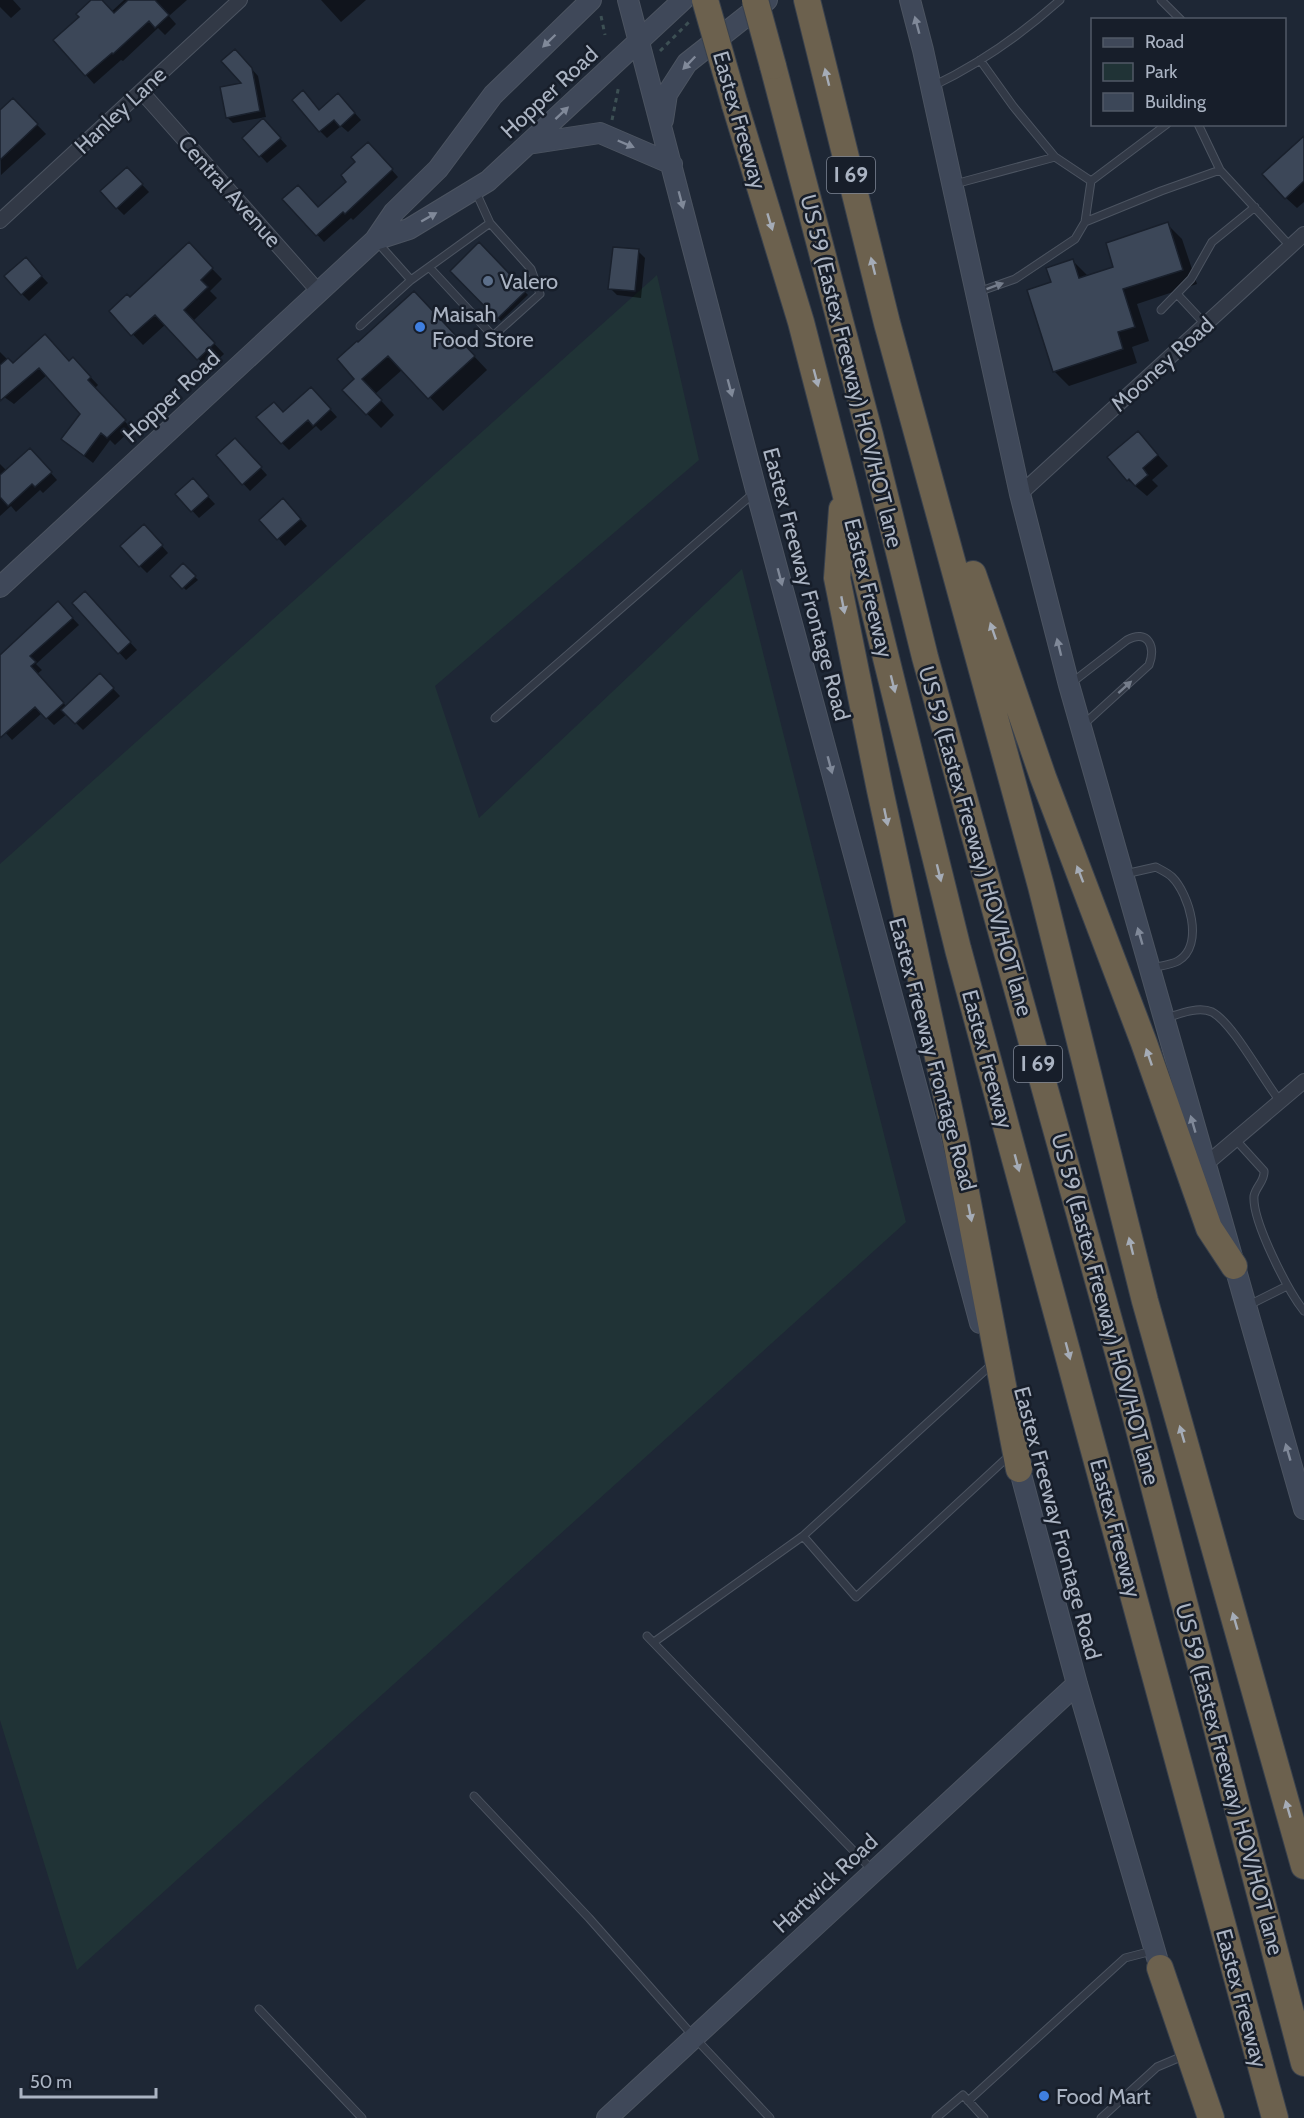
<svg xmlns="http://www.w3.org/2000/svg" width="1304" height="2118" viewBox="0 0 1304 2118" font-family="Cabin,sans-serif">
<rect width="100%" height="100%" fill="#1e2735"/>
<path fill="#203336" d="M 657,275 L 699,460 L 435,686 L 479,818 L 742,569 L 906,1222 L 77,1970 L 0,1720 L 0,864 Z"/>
<path fill="#0007" d="M 0,0 L 13,0 L 21,9 L 11,18 L 0,7 Z
M 94,0 L 100,0 L 111,12 L 124,0 L 187,0 L 169,16 L 176,24 L 165,35 L 158,28 L 123,61 L 121,60 L 94,84 L 55,40 L 81,17 Z
M 321,0 L 366,0 L 341,22 Z
M 241,57 L 258,76 L 266,117 L 233,123 L 227,117 L 244,84 Z
M 13,100 L 46,134 L 1,175 L 0,112 Z
M 345,102 L 361,120 L 348,132 L 341,126 L 327,138 L 320,131 L 320,111 Z
M 270,127 L 287,146 L 267,163 L 244,138 Z
M 1304,138 L 1304,202 L 1297,208 L 1286,198 Z
M 375,151 L 398,177 L 353,220 L 351,218 L 324,242 L 284,199 L 319,209 L 349,182 Z
M 134,176 L 149,192 L 124,215 L 117,208 Z
M 1167,224 L 1182,239 L 1197,284 L 1137,304 L 1149,341 L 1132,347 L 1137,363 L 1069,386 L 1054,371 L 1053,283 L 1073,261 L 1088,276 L 1115,267 Z
M 479,244 L 528,295 L 501,321 L 452,271 Z
M 189,245 L 222,279 L 210,291 L 217,298 L 193,321 L 224,354 L 208,369 L 166,324 L 143,345 L 111,311 L 131,299 Z
M 638,251 L 645,258 L 641,298 L 617,295 L 610,288 Z
M 32,266 L 48,283 L 29,301 L 22,294 Z
M 428,307 L 487,370 L 443,411 L 403,369 L 375,394 L 394,415 L 381,428 L 344,390 Z
M 0,352 L 13,365 L 69,362 L 81,367 L 98,385 L 94,389 L 132,429 L 115,445 L 110,440 L 93,463 L 63,439 L 82,414 L 47,375 L 14,404 L 0,394 Z
M 318,396 L 337,417 L 321,431 L 316,426 L 289,450 L 282,443 L 283,414 Z
M 1138,433 L 1168,466 L 1152,480 L 1158,486 L 1147,496 L 1128,480 Z
M 242,447 L 267,475 L 250,491 L 218,456 Z
M 37,457 L 57,480 L 43,493 L 40,490 L 16,512 L 11,506 L 0,516 L 0,464 L 7,471 Z
M 199,487 L 215,504 L 199,518 L 177,494 Z
M 290,507 L 307,526 L 285,546 L 279,539 Z
M 151,533 L 168,553 L 147,573 L 140,566 Z
M 183,565 L 198,580 L 186,590 L 172,576 Z
M 92,600 L 137,650 L 126,660 L 74,603 Z
M 65,610 L 79,625 L 36,664 L 42,670 L 37,674 L 67,707 L 100,675 L 120,696 L 83,730 L 67,714 L 54,725 L 42,713 L 12,740 L 4,731 L 0,735 L 0,688 Z"/>
<path fill="#3c4758" stroke="#19202c" stroke-width="1.5" d="M 91,0 L 102,0 L 114,13 L 128,0 L 155,0 L 169,15 L 155,28 L 149,21 L 113,54 L 112,53 L 85,76 L 53,40 L 79,17 L 76,14 Z
M 235,49 L 252,68 L 260,111 L 226,118 L 220,87 L 241,83 L 221,61 Z
M 303,90 L 319,110 L 338,93 L 355,113 L 340,127 L 334,120 L 319,132 L 292,100 Z
M 13,98 L 38,124 L 0,160 L 0,110 Z
M 263,118 L 281,138 L 259,157 L 242,138 Z
M 1304,136 L 1304,181 L 1285,199 L 1262,174 Z
M 368,142 L 393,169 L 345,214 L 343,212 L 316,236 L 282,199 L 298,185 L 318,207 L 346,182 L 341,175 L 355,162 L 351,157 Z
M 127,167 L 143,184 L 116,209 L 100,191 Z
M 1168,222 L 1183,270 L 1123,289 L 1135,327 L 1118,332 L 1123,349 L 1053,372 L 1027,290 L 1051,282 L 1046,268 L 1073,259 L 1079,278 L 1113,267 L 1106,243 Z
M 189,242 L 213,268 L 201,280 L 208,287 L 184,310 L 215,343 L 197,360 L 155,315 L 131,336 L 109,311 L 127,294 L 130,297 Z
M 479,242 L 526,291 L 497,319 L 450,271 Z
M 613,247 L 639,249 L 635,291 L 608,289 Z
M 26,257 L 42,276 L 21,295 L 4,276 Z
M 414,291 L 475,356 L 428,399 L 388,356 L 362,379 L 382,400 L 366,415 L 342,390 L 354,379 L 337,359 L 357,341 L 358,342 Z
M 45,334 L 69,361 L 73,357 L 91,377 L 88,380 L 126,420 L 107,438 L 101,433 L 84,456 L 61,439 L 80,414 L 39,368 L 0,401 L 0,365 L 8,358 L 13,363 Z
M 311,387 L 331,409 L 313,426 L 308,420 L 281,444 L 256,417 L 274,402 L 283,412 Z
M 1138,431 L 1158,455 L 1143,468 L 1148,475 L 1135,486 L 1129,479 L 1127,481 L 1107,457 Z
M 235,438 L 262,467 L 242,485 L 216,455 Z
M 30,448 L 52,472 L 35,487 L 32,484 L 8,506 L 0,497 L 0,475 Z
M 193,478 L 209,496 L 191,512 L 175,494 Z
M 283,498 L 301,519 L 277,540 L 259,520 Z
M 144,524 L 163,545 L 139,567 L 120,546 Z
M 183,563 L 196,576 L 182,589 L 170,576 Z
M 85,591 L 131,642 L 118,654 L 72,603 Z
M 58,601 L 73,618 L 30,656 L 36,662 L 31,666 L 64,703 L 46,719 L 35,707 L 0,738 L 0,655 Z
M 100,673 L 114,688 L 75,724 L 61,710 Z"/>
<g fill="none" stroke-linecap="round" stroke-linejoin="round">
<g stroke="#4c5461" stroke-width="9">
<path id="lane" d="M 1161,0 L 1181,20
M 980,60 L 1013,106 L 1055,157
M 933,86 C 979,64 1022,34 1060,0
M 1198,124 L 1220,170
M 1091,181 L 1167,124
M 955,184 L 1055,157 L 1091,181 L 1085,222 L 1075,239 L 1015,279 L 978,292
M 1085,222 L 1161,191 L 1220,170 L 1290,246
M 378,243 L 411,280 L 490,223 L 475,190
M 429,267 L 493,336 L 540,294 L 531,269 L 490,223
M 1177,294 L 1205,324
M 1161,310 L 1191,279 L 1212,242 L 1255,207
M 360,326 L 411,280
M 1070,684 L 1127,640 C 1148,629 1156,646 1149,665 L 1083,725
M 495,718 L 755,492
M 1125,874 L 1156,867 C 1161,870 1168,873 1172,877 C 1189,894 1205,945 1178,961 C 1171,965 1159,966 1151,968
M 1166,1018 C 1179,1014 1198,1006 1212,1012 C 1233,1023 1263,1080 1280,1101
M 1235,1139 L 1264,1171 C 1265,1181 1256,1186 1254,1196 C 1252,1221 1288,1291 1304,1311
M 1249,1305 L 1287,1286
M 991,1365 L 803,1536 L 856,1597 L 1011,1454
M 647,1636 L 873,1871
M 654,1642 L 803,1536
M 474,1796 L 589,1918 L 694,2037 L 770,2118
M 259,2009 L 362,2118
M 968,2101 L 1125,1958 L 1152,1951
M 936,2118 L 963,2095 L 984,2118
M 1101,2118 L 1157,2067 L 1183,2056"/>
</g>
<g stroke="#4c5461" stroke-width="16">
<path id="street" d="M 141,91 L 319,292
M 0,221 L 240,0
M 1020,494 L 1304,234
M 1205,1165 L 1304,1081"/>
</g>
<g stroke="#4c5461" stroke-width="22">
<path id="secondary" d="M 628,0 L 756,490 L 980,1323
M 910,0 L 923,50 L 1020,494 L 1069,685 L 1304,1509
M 663,120 L 667,94 L 687,63 L 767,0
M 528,144 L 600,133 L 672,164
M 375,240 L 409,229 L 488,181 L 683,0
M 0,587 L 375,240 L 394,212 L 438,169 L 493,95 L 591,0
M 1016,1456 L 1077,1684 L 1164,1982
M 607,2118 L 1077,1684"/>
</g>
<g stroke="#39414d" stroke-width="28">
<path id="highway" d="M 807,0 L 887,323 L 1041,886 L 1145,1301 L 1304,1866
M 773,66 L 870,435 L 925,657 L 1134,1410 L 1304,2063
M 735,105 L 801,322 L 843,484 L 958,949 L 1275,2118
M 842,509 L 837,578 L 880,790 L 956,1140 L 1019,1469
M 973,574 L 1043,777 L 1144,1043 L 1209,1228 L 1234,1266
M 1160,1968 L 1211,2118"/>
</g>
<path stroke="#3d5054" stroke-width="3" stroke-dasharray="4.5 4.5" stroke-linecap="butt" d="M 601,16 L 605,35
M 660,51 L 689,22
M 612,120 L 619,85"/>
<use href="#lane" stroke="#323946" stroke-width="7"/>
<use href="#street" stroke="#323946" stroke-width="14"/>
<use href="#secondary" stroke="#3f4859" stroke-width="20"/>
<use href="#highway" stroke="#6c614e" stroke-width="26"/>
<g stroke="#39414d" stroke-width="28" stroke-linecap="butt">
<path id="highway-bridge" d="M 705,0 L 735,105
M 755,0 L 773,66"/>
</g>
<use href="#highway-bridge" stroke="#6c614e" stroke-width="26"/>
</g>
<defs><path id="oneway-solid" d="M-6-.8H1V-3.2L6.5 0L1 3.2V.8H-6Z" transform="scale(1.5)"/></defs>
<g fill="#808999">
<use href="#oneway-solid" transform="translate(917 25) rotate(-105)"/>
<use href="#oneway-solid" transform="translate(549 41) rotate(136)"/>
<use href="#oneway-solid" transform="translate(689 63) rotate(134)"/>
<use href="#oneway-solid" transform="translate(562 113) rotate(-43)"/>
<use href="#oneway-solid" transform="translate(626 144) rotate(23)"/>
<use href="#oneway-solid" transform="translate(681 200) rotate(75)"/>
<use href="#oneway-solid" transform="translate(429 217) rotate(-30)"/>
<use href="#oneway-solid" transform="translate(730 388) rotate(75)"/>
<use href="#oneway-solid" transform="translate(780 577) rotate(75)"/>
<use href="#oneway-solid" transform="translate(1059 647) rotate(-104)"/>
<use href="#oneway-solid" transform="translate(830 765) rotate(75)"/>
<use href="#oneway-solid" transform="translate(1140 936) rotate(-106)"/>
<use href="#oneway-solid" transform="translate(1193 1124) rotate(-106)"/>
<use href="#oneway-solid" transform="translate(1288 1452) rotate(-106)"/>
</g>
<g fill="#a5acb7">
<use href="#oneway-solid" transform="translate(827 77) rotate(-104)"/>
<use href="#oneway-solid" transform="translate(770 222) rotate(73)"/>
<use href="#oneway-solid" transform="translate(873 266) rotate(-104)"/>
<use href="#oneway-solid" transform="translate(816 378) rotate(75)"/>
<use href="#oneway-solid" transform="translate(843 605) rotate(79)"/>
<use href="#oneway-solid" transform="translate(993 631) rotate(-109)"/>
<use href="#oneway-solid" transform="translate(893 684) rotate(76)"/>
<use href="#oneway-solid" transform="translate(886 817) rotate(78)"/>
<use href="#oneway-solid" transform="translate(939 873) rotate(76)"/>
<use href="#oneway-solid" transform="translate(1080 874) rotate(-111)"/>
<use href="#oneway-solid" transform="translate(1149 1057) rotate(-109)"/>
<use href="#oneway-solid" transform="translate(1017 1163) rotate(75)"/>
<use href="#oneway-solid" transform="translate(970 1213) rotate(79)"/>
<use href="#oneway-solid" transform="translate(1131 1246) rotate(-104)"/>
<use href="#oneway-solid" transform="translate(1068 1351) rotate(75)"/>
<use href="#oneway-solid" transform="translate(1182 1434) rotate(-106)"/>
<use href="#oneway-solid" transform="translate(1235 1621) rotate(-106)"/>
<use href="#oneway-solid" transform="translate(1288 1809) rotate(-106)"/>
</g>
<g fill="#757d8b">
<use href="#oneway-solid" transform="translate(995 286) rotate(-20)"/>
<use href="#oneway-solid" transform="translate(1125 687) rotate(-42)"/>
</g>
<circle fill="#5c6f8a" stroke="#171e2a" stroke-width="2" cx="488" cy="281" r="6"/>
<g fill="#3f7fe0" stroke="#171e2a" stroke-width="2">
<circle cx="420" cy="327" r="6"/>
<circle cx="1044" cy="2096" r="6"/>
</g>
<g text-anchor="middle" stroke-width="5" stroke-linejoin="round" paint-order="stroke">
<g fill="#171e2a" stroke="#7f8795" stroke-width="1.5">
<rect x="827" y="157" width="48" height="36" rx="4.5"/>
<rect x="1014" y="1046" width="48" height="36" rx="4.5"/>
</g>
<g font-size="21" font-weight="bold" fill="#abb4c3">
<text x="851" y="182">I 69</text>
<text x="1038" y="1071">I 69</text>
</g>
<g font-size="22" fill="#abb4c3" stroke="#171e2a">
<text transform="translate(549 92) rotate(-43)" y="8">Hopper Road</text>
<text transform="translate(120 110) rotate(-43)" y="8">Hanley Lane</text>
<text transform="translate(740 120) rotate(74)" y="8">Eastex Freeway</text>
<text transform="translate(230 191) rotate(48)" y="8">Central Avenue</text>
<text transform="translate(1162 364) rotate(-42)" y="8">Mooney Road</text>
<text transform="translate(852 371) rotate(76)" y="8">US 59 (Eastex Freeway) HOV/HOT lane</text>
<text transform="translate(171 396) rotate(-43)" y="8">Hopper Road</text>
<text transform="translate(807 584) rotate(75)" y="8">Eastex Freeway Frontage Road</text>
<text transform="translate(869 588) rotate(76)" y="8">Eastex Freeway</text>
<text transform="translate(976 841) rotate(74)" y="8">US 59 (Eastex Freeway) HOV/HOT lane</text>
<text transform="translate(933 1054) rotate(75)" y="8">Eastex Freeway Frontage Road</text>
<text transform="translate(988 1059) rotate(75)" y="8">Eastex Freeway</text>
<text transform="translate(1106 1309) rotate(75)" y="8">US 59 (Eastex Freeway) HOV/HOT lane</text>
<text transform="translate(1058 1523) rotate(75)" y="8">Eastex Freeway Frontage Road</text>
<text transform="translate(1116 1528) rotate(75)" y="8">Eastex Freeway</text>
<text transform="translate(1230 1779) rotate(75)" y="8">US 59 (Eastex Freeway) HOV/HOT lane</text>
<text transform="translate(825 1883) rotate(-43)" y="8">Hartwick Road</text>
<text transform="translate(1242 1998) rotate(75)" y="8">Eastex Freeway</text>
</g>
<g font-size="22" fill="#abb4c3" stroke="#171e2a" text-anchor="start">
<text x="500" y="289">Valero</text>
<text x="432" y="322">Maisah<tspan x="432" dy="25">Food Store</tspan></text>
<text x="1056" y="2104">Food Mart</text>
</g>
</g>
<rect x="1091" y="18" width="195" height="108" fill="#171e2a" stroke="#525a67" stroke-width="1.5"/>
<rect x="1103" y="38" width="30" height="9" fill="#3f4859" stroke="#525a67" stroke-width="1.5"/>
<text x="1145" y="48" font-size="18" fill="#abb4c3">Road</text>
<rect x="1103" y="63" width="30" height="18" fill="#203336" stroke="#525a67" stroke-width="1.5"/>
<text x="1145" y="78" font-size="18" fill="#abb4c3">Park</text>
<rect x="1103" y="93" width="30" height="18" fill="#3c4758" stroke="#525a67" stroke-width="1.5"/>
<text x="1145" y="108" font-size="18" fill="#abb4c3">Building</text>
<path d="M21 2088v9h135v-9" fill="none" stroke="#abb4c3" stroke-width="3"/>
<text x="30" y="2088" font-size="18" fill="#abb4c3" stroke="#171e2a" stroke-width="4.5" paint-order="stroke">50 m</text>
</svg>
